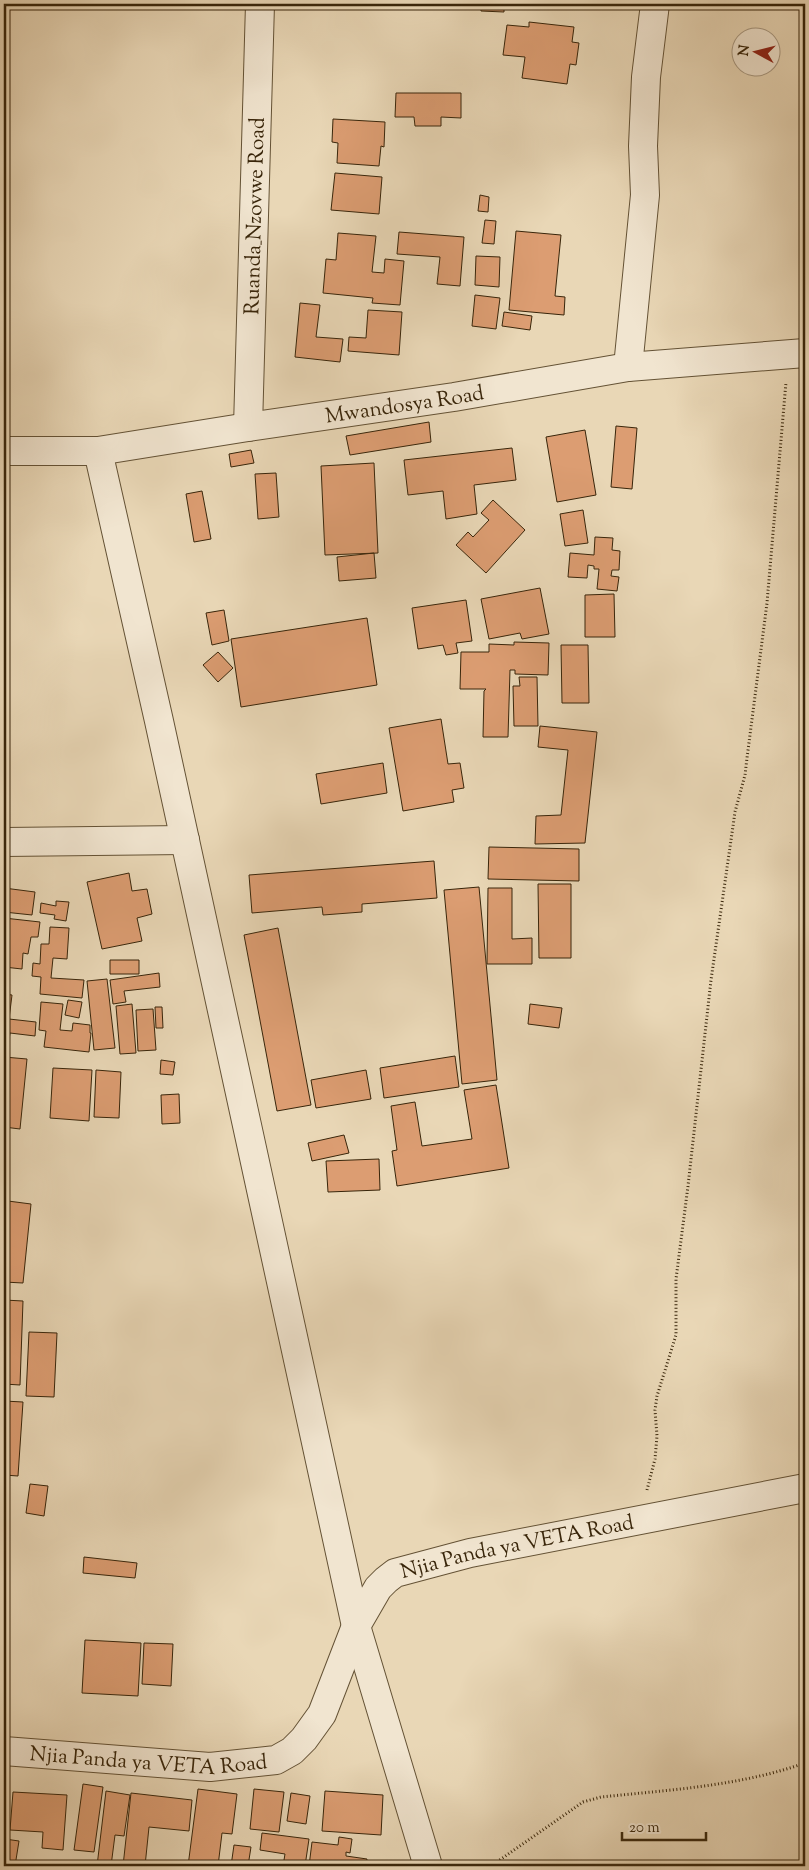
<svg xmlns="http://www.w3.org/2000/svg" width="809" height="1870" viewBox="0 0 809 1870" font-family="'Sorts Mill Goudy',serif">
<rect width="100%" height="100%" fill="#e9d7b6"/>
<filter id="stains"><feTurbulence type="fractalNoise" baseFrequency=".004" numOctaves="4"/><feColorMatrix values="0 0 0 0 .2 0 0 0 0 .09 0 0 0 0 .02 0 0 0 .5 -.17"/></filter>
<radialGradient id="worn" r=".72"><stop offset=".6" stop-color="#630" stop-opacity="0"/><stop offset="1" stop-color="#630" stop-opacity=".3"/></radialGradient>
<path fill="#dc9d72" stroke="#38250a" d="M 481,4 L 504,4 L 504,12 L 481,11 Z
M 529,22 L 574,27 L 572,42 L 579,43 L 576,65 L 570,64 L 567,84 L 522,78 L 525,57 L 503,55 L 507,25 L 529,27 Z
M 396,93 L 461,93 L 461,118 L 441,117 L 441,126 L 415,126 L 414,117 L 395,117 Z
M 333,119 L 385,122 L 384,147 L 381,146 L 379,166 L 337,163 L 338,143 L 332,142 Z
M 335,173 L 382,177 L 379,214 L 331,210 Z
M 480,195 L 489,197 L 488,212 L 478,211 Z
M 485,220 L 496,221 L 494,244 L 482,243 Z
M 516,231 L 561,235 L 555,296 L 565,297 L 564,315 L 509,310 Z
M 399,232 L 464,237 L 460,286 L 437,284 L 440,257 L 397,254 Z
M 338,233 L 376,236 L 372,272 L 384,273 L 385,259 L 404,261 L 400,305 L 372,303 L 373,298 L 323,293 L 326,259 L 336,260 Z
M 476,256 L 500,257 L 499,287 L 475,285 Z
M 475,295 L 500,298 L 496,329 L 472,326 Z
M 300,303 L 320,305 L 316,337 L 343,339 L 340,362 L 295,357 Z
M 368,310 L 402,312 L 399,355 L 348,351 L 349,337 L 366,338 Z
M 504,312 L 532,316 L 530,330 L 502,326 Z
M 429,422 L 431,442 L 350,455 L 346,436 Z
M 616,426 L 637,428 L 632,489 L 611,487 Z
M 585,430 L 596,495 L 557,502 L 546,437 Z
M 512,448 L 516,480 L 474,485 L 477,514 L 446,519 L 443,491 L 408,495 L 404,460 Z
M 251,450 L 254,463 L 231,467 L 229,454 Z
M 374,463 L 378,553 L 325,555 L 321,466 Z
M 276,473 L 279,517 L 258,519 L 255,474 Z
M 202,491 L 211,539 L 194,542 L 186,494 Z
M 493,500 L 525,530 L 486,573 L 456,545 L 468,532 L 473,537 L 489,520 L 481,513 Z
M 583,510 L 588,543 L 565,546 L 560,514 Z
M 595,537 L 613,538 L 612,550 L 620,551 L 619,570 L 612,570 L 611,576 L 619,577 L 617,591 L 597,589 L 599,569 L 594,569 L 594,566 L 588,565 L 587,578 L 568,577 L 570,553 L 594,555 Z
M 374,553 L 376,578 L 339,581 L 337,557 Z
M 540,588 L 549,634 L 522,639 L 520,633 L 489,639 L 481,599 Z
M 614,594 L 615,637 L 585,637 L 585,595 Z
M 466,600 L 472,641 L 456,643 L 458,653 L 446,655 L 443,645 L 418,649 L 412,608 Z
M 224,610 L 229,641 L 212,645 L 206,613 Z
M 367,618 L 377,685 L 241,707 L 231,639 Z
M 514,642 L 549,643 L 548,675 L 515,674 L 515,670 L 510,670 L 508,737 L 483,737 L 484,691 L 486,689 L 460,689 L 461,652 L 489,652 L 489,644 L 514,645 Z
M 561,645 L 588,645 L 589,703 L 562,703 Z
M 218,652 L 233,668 L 218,682 L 203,665 Z
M 519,677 L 537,677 L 538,726 L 514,726 L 513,686 L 520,686 Z
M 441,719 L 448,764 L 460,763 L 464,788 L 452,790 L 454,802 L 403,811 L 389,728 Z
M 540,726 L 597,732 L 585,843 L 535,844 L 536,816 L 561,815 L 568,750 L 538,747 Z
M 383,763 L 387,793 L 321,804 L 316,774 Z
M 489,847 L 579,849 L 579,881 L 488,879 Z
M 434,861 L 437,898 L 362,904 L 362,912 L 323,915 L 322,907 L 252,913 L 249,875 Z
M 129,873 L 132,891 L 147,889 L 152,914 L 137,918 L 142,941 L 102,949 L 87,882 Z
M 538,884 L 571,884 L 571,958 L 539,958 Z
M 479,887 L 497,1080 L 462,1084 L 444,890 Z
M 4,888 L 35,892 L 32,915 L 4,912 Z
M 488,888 L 512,888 L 512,939 L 532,938 L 532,964 L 487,964 Z
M 56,901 L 69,902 L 66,921 L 54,919 L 55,915 L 40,913 L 41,903 L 56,906 Z
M 4,918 L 40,922 L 38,937 L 31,937 L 28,954 L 23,953 L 22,969 L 4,967 Z
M 50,927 L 69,928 L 67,959 L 53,958 L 51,978 L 84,980 L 82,998 L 40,994 L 41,977 L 32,976 L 33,963 L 40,964 L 41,944 L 49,944 Z
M 278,928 L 311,1105 L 277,1111 L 244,935 Z
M 110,960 L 139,960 L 139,974 L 110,974 Z
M 159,973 L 160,987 L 124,991 L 126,1002 L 113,1004 L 110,980 Z
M 107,979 L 115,1048 L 94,1050 L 87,981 Z
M 4,994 L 12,995 L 9,1019 L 36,1022 L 35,1036 L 10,1033 L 8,1046 L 4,1045 Z
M 68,1000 L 82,1002 L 79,1018 L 65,1015 Z
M 41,1002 L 63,1004 L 60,1030 L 72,1031 L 73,1023 L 90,1025 L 90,1033 L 91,1033 L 89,1052 L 44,1047 L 46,1031 L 39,1030 Z
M 132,1004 L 136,1053 L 120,1054 L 116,1006 Z
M 530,1004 L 562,1008 L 559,1028 L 528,1024 Z
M 155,1007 L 162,1007 L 163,1028 L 156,1028 Z
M 153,1009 L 156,1050 L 138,1051 L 136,1010 Z
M 455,1056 L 459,1087 L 384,1098 L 380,1068 Z
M 4,1057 L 27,1059 L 20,1129 L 4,1127 Z
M 161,1060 L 175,1062 L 173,1075 L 160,1074 Z
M 53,1068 L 92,1070 L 89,1121 L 50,1118 Z
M 96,1070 L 121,1072 L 119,1118 L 94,1117 Z
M 366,1070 L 371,1099 L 316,1108 L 311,1080 Z
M 496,1085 L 509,1168 L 397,1186 L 392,1151 L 397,1150 L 391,1106 L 415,1102 L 422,1146 L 472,1139 L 464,1090 Z
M 179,1094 L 180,1123 L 162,1124 L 161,1095 Z
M 344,1135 L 349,1153 L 312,1161 L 308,1143 Z
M 379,1159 L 380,1190 L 328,1192 L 326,1161 Z
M 8,1201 L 31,1204 L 23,1283 L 4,1282 L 4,1246 Z
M 4,1300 L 23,1301 L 20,1385 L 4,1384 Z
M 29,1332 L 57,1333 L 54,1397 L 26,1396 Z
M 4,1401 L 23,1402 L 18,1476 L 4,1475 Z
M 30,1484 L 48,1486 L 44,1516 L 26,1513 Z
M 84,1557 L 137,1563 L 135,1578 L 83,1573 Z
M 85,1640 L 141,1643 L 138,1696 L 82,1693 Z
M 144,1643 L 173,1644 L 171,1686 L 142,1684 Z
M 83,1784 L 103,1787 L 94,1852 L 74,1850 Z
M 198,1789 L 237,1794 L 232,1834 L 222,1833 L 218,1866 L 188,1866 Z
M 254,1789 L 284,1792 L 279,1832 L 250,1829 Z
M 106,1791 L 130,1795 L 124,1836 L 115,1835 L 111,1866 L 97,1866 Z
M 325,1791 L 383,1795 L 381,1835 L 322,1831 Z
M 13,1792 L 67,1795 L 63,1850 L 42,1848 L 43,1832 L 10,1830 Z
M 131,1793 L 192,1800 L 189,1831 L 149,1827 L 145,1866 L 123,1866 Z
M 291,1793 L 310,1796 L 306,1824 L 287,1821 Z
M 262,1833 L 309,1839 L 305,1866 L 283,1866 L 285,1854 L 260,1850 Z
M 339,1837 L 352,1839 L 350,1853 L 346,1852 L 346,1856 L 367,1859 L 366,1866 L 309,1866 L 312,1842 L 338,1845 Z
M 5,1839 L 19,1841 L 15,1866 L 4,1866 Z
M 234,1845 L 251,1847 L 248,1866 L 231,1866 Z
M 18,1863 L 43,1866 L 18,1866 Z"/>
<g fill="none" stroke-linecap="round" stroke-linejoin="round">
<g stroke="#645235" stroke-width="30">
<g id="minor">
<path d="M 628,367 L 645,195 L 643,146 L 646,77 L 655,4"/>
<path id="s1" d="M 248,427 L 260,4"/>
<path id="s2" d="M 4,451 L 98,451 L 248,427 L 454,397 L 628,367 L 805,353"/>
<path d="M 98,451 L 159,721 L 356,1626"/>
<path d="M 4,842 L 185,840"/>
</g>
</g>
<g stroke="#645235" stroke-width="30">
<g id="tertiary">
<path d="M 356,1626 L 428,1866"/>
<path id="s3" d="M 4,1751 L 210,1767 L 276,1760 L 292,1751 L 304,1739 L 322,1714 L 356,1626 L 378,1588 L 386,1580 L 395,1573 L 470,1553 L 805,1488"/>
</g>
</g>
<path stroke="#38250a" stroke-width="3" stroke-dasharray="1 2.5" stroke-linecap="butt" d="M 647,1490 L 655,1459 L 657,1436 L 655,1410 L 657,1396 L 676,1335 L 676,1279 L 688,1186 L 711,980 L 735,812 L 745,775 L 747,758 L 767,603 L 786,382
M 491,1866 L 583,1802 L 601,1797 C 669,1790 740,1786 805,1763"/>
<use href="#minor" stroke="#f1e5d0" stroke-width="28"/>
<use href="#tertiary" stroke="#f1e5d0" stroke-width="28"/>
</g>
<g text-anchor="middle" stroke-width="5" stroke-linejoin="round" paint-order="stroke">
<g font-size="21" fill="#38250a" stroke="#f1e5d0">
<text dy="7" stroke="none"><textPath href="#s1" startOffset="211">Ruanda_Nzovwe Road</textPath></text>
<text dy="7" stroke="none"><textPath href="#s2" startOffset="404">Mwandosya Road</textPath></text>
<text dy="7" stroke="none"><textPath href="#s3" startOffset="625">Njia Panda ya VETA Road</textPath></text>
<text dy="7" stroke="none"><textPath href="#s3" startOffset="145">Njia Panda ya VETA Road</textPath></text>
</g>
</g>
<rect width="809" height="1870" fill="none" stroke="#e9d7b6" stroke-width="20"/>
<rect x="5" y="5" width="799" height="1860" fill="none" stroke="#38250a" stroke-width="2.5"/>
<rect x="10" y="10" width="789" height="1850" fill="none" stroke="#38250a"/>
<g transform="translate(756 52) rotate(277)"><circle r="24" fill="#f1e5d0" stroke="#a79881"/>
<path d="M0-4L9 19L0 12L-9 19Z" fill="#8f2418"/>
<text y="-8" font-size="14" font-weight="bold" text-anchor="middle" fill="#38250a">N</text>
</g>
<path d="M622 1832v8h84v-8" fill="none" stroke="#38250a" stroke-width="2.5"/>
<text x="629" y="1832" font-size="15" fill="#38250a" stroke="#f1e5d0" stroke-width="4" paint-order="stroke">20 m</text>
<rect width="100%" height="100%" filter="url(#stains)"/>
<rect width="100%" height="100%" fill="url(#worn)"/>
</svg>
